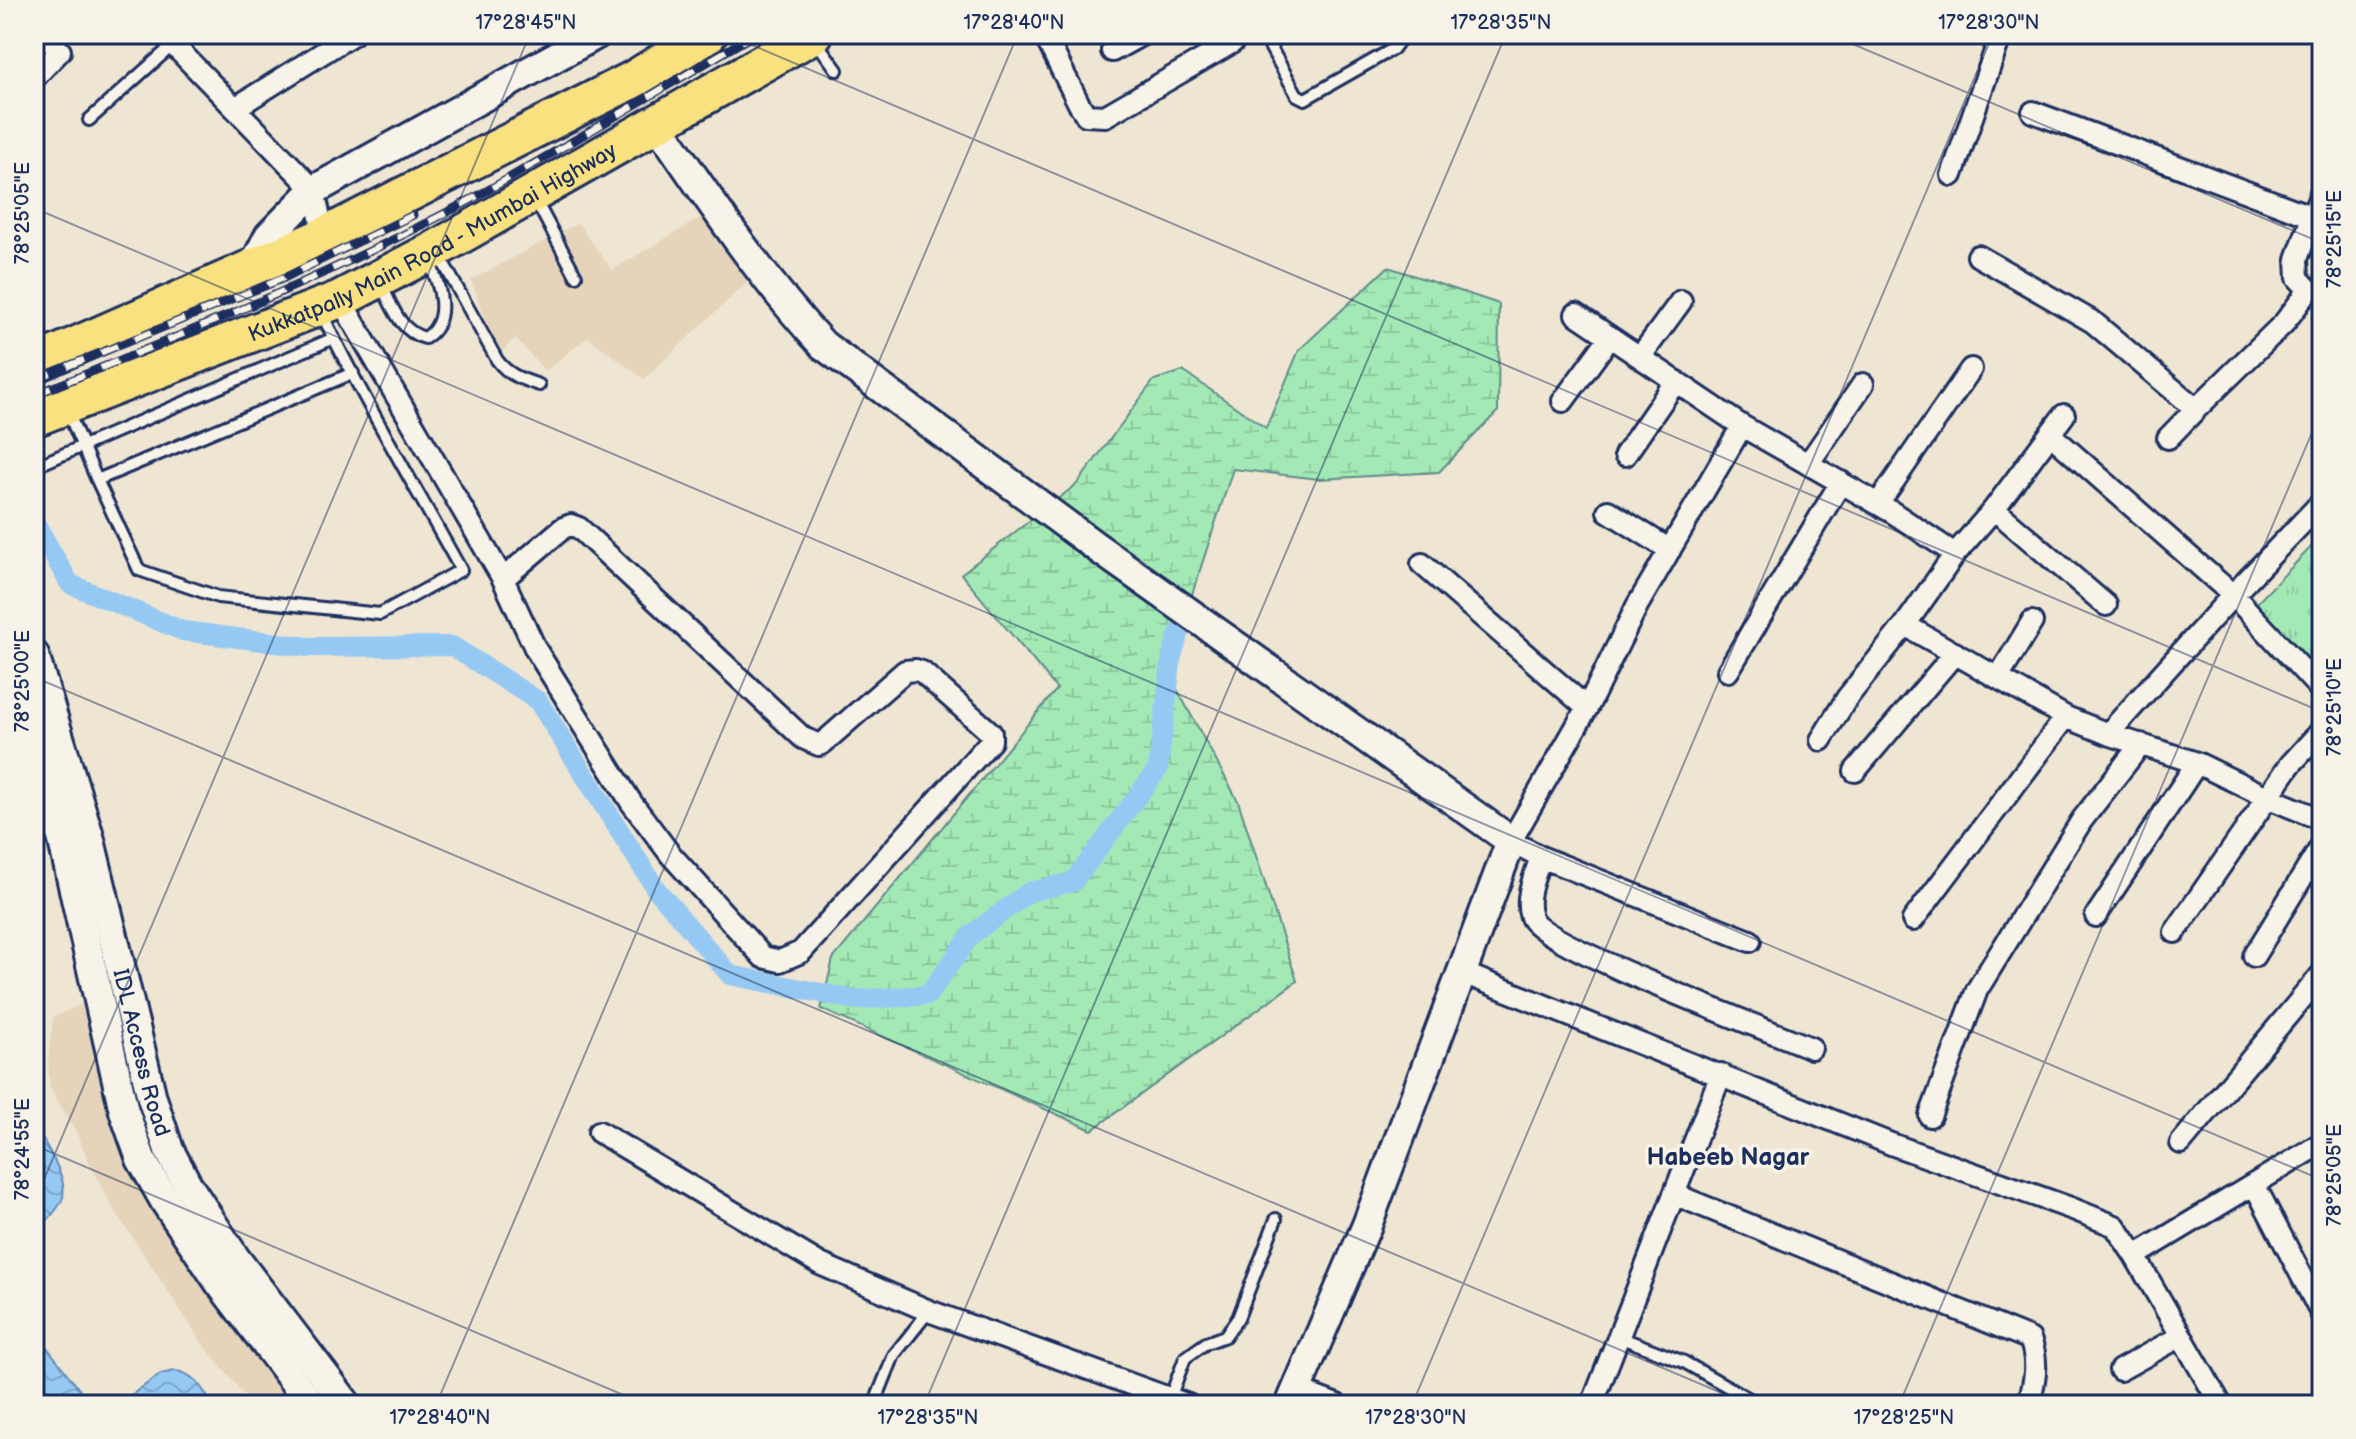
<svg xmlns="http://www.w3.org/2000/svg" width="2356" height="1439" viewBox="0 0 2356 1439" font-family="'Balsamiq Sans',sans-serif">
<defs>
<pattern id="wetland-marsh" width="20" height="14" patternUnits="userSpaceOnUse" patternTransform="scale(2)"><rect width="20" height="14" fill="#a3e9b5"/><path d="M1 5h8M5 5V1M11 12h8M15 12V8" fill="none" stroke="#8cc89e"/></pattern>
<pattern id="park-tufts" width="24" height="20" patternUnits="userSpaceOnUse" patternTransform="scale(2)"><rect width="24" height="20" fill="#a3e9b5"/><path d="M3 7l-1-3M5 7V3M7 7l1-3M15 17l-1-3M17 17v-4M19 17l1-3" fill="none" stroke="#8cc89e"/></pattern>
<pattern id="water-waves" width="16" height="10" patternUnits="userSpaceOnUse" patternTransform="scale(2)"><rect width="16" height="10" fill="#95c9f3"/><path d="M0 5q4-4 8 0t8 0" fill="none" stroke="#79a4c8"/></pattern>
</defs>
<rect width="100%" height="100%" fill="#efe5d3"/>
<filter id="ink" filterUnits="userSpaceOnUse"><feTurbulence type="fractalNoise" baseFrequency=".0125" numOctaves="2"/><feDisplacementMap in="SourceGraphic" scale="16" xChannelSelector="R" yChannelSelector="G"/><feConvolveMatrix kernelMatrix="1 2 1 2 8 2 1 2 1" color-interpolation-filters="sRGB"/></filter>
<g filter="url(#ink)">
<path fill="#e5d4ba" d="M 709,213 L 754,276 L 644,379 L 588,337 L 545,371 L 515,338 L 499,355 L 471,280 L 578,223 L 612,270 Z
M 89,1001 L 112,1089 L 301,1405 L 252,1405 L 202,1343 L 113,1208 L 89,1162 L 76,1132 L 50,1088 L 48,1062 L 53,1017 Z"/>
<path fill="url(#wetland-marsh)" stroke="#5f8c8a" stroke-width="2" d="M 1388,267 L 1499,304 L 1498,411 L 1439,472 L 1319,479 L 1233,469 L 1167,671 L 1238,801 L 1297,981 L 1092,1130 L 821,1009 L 833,959 L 1057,689 L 961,574 L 1077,484 L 1154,380 L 1183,371 L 1266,428 L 1299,350 Z"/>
<path fill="url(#park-tufts)" stroke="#5f8c8a" stroke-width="2" d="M 2317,541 L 2322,546 L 2322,673 L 2253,607 Z"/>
<path fill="url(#water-waves)" stroke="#648bb7" stroke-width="2" d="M 34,1122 C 43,1144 74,1182 60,1204 C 52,1217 41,1225 34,1240 Z
M 34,1330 L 85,1397 L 97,1405 L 34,1405 Z
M 174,1371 C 194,1372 203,1390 213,1405 L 117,1405 L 161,1374 Z"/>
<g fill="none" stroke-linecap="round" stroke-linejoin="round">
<path stroke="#95c9f3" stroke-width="20" d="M 34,521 L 70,584 L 183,631 L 308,647 L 452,646 L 538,701 L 656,889 L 730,975 L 856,1000 L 928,995 L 971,935 L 1029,892 L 1073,882 L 1158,769 L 1172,655 L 1180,631"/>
<g stroke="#1b2f5e" stroke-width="16">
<path id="lane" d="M 1263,34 L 1297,95 L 1305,99 L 1393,49 L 1401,38 L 1401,34
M 815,40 L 837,70
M 89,120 L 174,44
M 535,199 L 576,276
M 439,255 L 497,360 C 508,375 521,379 539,385
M 381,284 C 392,306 400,332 425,338 C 452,321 440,284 428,260
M 322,314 C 364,401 414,485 461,570 L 380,614 L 218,597 L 139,570 L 97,480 L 353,373
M 68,412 L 97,480
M 34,467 L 334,338
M 1619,1337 L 1684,1362 L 1760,1405
M 1170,1398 L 1185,1358 L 1206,1343 L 1225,1336 L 1238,1318 L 1276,1219
M 874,1405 L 894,1355 L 929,1311"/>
</g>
<g stroke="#1b2f5e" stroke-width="26">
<path id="street" d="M 163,34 L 314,190 L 324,236
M 1044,34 L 1079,104 L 1086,115 L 1105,116 L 1233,42
M 1112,51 L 1143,34
M 34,78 L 60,51 L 42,34
M 235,108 L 353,34
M 2033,112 L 2313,217
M 1952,175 L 2001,34
M 1978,256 L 2093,322 L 2196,409 L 2284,323 L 2309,290 L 2298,278 L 2297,259 L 2322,190
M 340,299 L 503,579 L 536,650 L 631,802 L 670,854 L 763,957 L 780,961 L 801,952 L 991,741 L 991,733 L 922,672 L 916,670 L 905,671 L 823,743 L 819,745 L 803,738 L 579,528 L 571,525 L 563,528 L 503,579
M 1576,314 L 1742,426 L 1892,512 L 1955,554 L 1905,625 L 2066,717 L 2108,734 L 2197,763 L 2267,797 L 2322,820
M 1640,357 L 1681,301
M 1563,401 L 1610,337
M 1742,426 L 1637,606 L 1587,708 L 1511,841 L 1541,857 L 1750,941
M 2050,434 L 2233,595 L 2322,691
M 2168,438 L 2196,409
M 1625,455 L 1676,381
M 1808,464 L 1863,384
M 1878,504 L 1971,369
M 1994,509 L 2106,605
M 1608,511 L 1670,550
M 1955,554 L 1994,509 L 2064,415
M 1422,564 L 1587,708
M 1728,671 L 1841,482
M 1998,678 L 2032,622
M 2108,734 L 2233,595 L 2322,502
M 1821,740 L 1847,698 L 1905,625
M 1855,771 L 1955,653
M 1541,857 C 1535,875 1524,898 1531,917 C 1541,945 1771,1031 1811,1048
M 2096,916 L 2197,763
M 1913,920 L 2066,717
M 2175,932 L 2290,765 L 2322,730
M 2254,956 L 2322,845
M 1463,973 L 1891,1144 L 2073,1209 L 2115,1226 L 2135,1256 L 2221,1405
M 1930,1116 L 1977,990 L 2082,820 L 2141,744
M 599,1132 L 820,1264 L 929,1311 L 1188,1405
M 2181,1143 L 2322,974
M 2254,1184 L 2322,1315
M 1676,1195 L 2030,1339 C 2039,1362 2035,1382 2028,1405
M 2135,1256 L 2322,1143
M 2120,1370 L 2181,1336
M 1297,1390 L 1337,1405
M 1592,1405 L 1721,1074"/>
</g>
<g stroke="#1b2f5e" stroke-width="34">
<g id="secondary">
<path d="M 656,122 C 709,199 760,277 823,345 L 1095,546 L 1511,841 L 1367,1225 L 1290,1405"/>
<path d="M 254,265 L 269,236 L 314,190 L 597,34"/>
<path id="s1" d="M 34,655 L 89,836 L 152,1098 L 169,1150 L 188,1186 L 235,1258 L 347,1405"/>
<path d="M 34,739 L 63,841 L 124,1111 L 141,1159 L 166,1203 L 219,1282 L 312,1405"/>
</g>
</g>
<g stroke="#1b2f5e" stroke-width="42">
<g id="highway">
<path d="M 34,364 L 324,236 L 634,79 L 708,34"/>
<path id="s2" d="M 34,418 L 340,299 L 436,249 L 814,34"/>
</g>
</g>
<use href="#lane" stroke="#f7f3e8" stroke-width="10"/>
<use href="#street" stroke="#f7f3e8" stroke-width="20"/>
<use href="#secondary" stroke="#f7f3e8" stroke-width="28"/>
<use href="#highway" stroke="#fae180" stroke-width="36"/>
<g stroke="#1b2f5e" stroke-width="9">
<path id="rail" d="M 34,380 L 284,278 L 413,215
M 34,395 C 182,335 332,275 472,199 C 567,146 661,89 755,34"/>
</g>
<use href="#rail" stroke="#f7f3e8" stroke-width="6" stroke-dasharray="18" stroke-linecap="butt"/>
</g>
</g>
<path fill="none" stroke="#1b2f5e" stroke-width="2" stroke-opacity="0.45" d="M 726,34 L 2322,712M 1829,34 L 2322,243M 34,54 L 42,34M 34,208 L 2322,1180M 34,677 L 1750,1405M 34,1145 L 647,1405M 34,1203 L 530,34M 436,1405 L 1018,34M 924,1405 L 1506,34M 1412,1405 L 1993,34M 1899,1405 L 2322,409"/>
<g text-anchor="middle" stroke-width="7" stroke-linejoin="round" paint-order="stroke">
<g font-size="22" fill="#1b2f5e" stroke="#f7f3e8">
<text dy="8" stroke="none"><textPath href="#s2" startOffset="436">Kukkatpally Main Road - Mumbai Highway</textPath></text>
<text dy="8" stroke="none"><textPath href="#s1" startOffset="412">IDL Access Road</textPath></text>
</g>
<g font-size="24" font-weight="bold" fill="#1b2f5e" stroke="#f7f3e8">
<text x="1728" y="1165">Habeeb Nagar</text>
</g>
</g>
<rect width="2356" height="1439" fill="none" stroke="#f7f3e8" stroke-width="88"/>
<rect x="44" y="44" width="2268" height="1351" fill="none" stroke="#1b2f5e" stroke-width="3"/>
<g font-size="20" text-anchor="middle" fill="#1b2f5e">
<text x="526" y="29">17°28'45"N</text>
<text x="1014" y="29">17°28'40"N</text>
<text x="1501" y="29">17°28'35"N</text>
<text x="1989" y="29">17°28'30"N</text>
<text transform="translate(22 213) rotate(-90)" y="7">78°25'05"E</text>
<text transform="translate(2334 239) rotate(-90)" y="7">78°25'15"E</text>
<text transform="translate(22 681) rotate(-90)" y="7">78°25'00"E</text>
<text transform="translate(2334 707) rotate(-90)" y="7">78°25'10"E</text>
<text transform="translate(22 1149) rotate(-90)" y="7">78°24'55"E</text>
<text transform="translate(2334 1175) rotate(-90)" y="7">78°25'05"E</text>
<text x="440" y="1424">17°28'40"N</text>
<text x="928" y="1424">17°28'35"N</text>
<text x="1416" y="1424">17°28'30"N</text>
<text x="1904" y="1424">17°28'25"N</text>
</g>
</svg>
